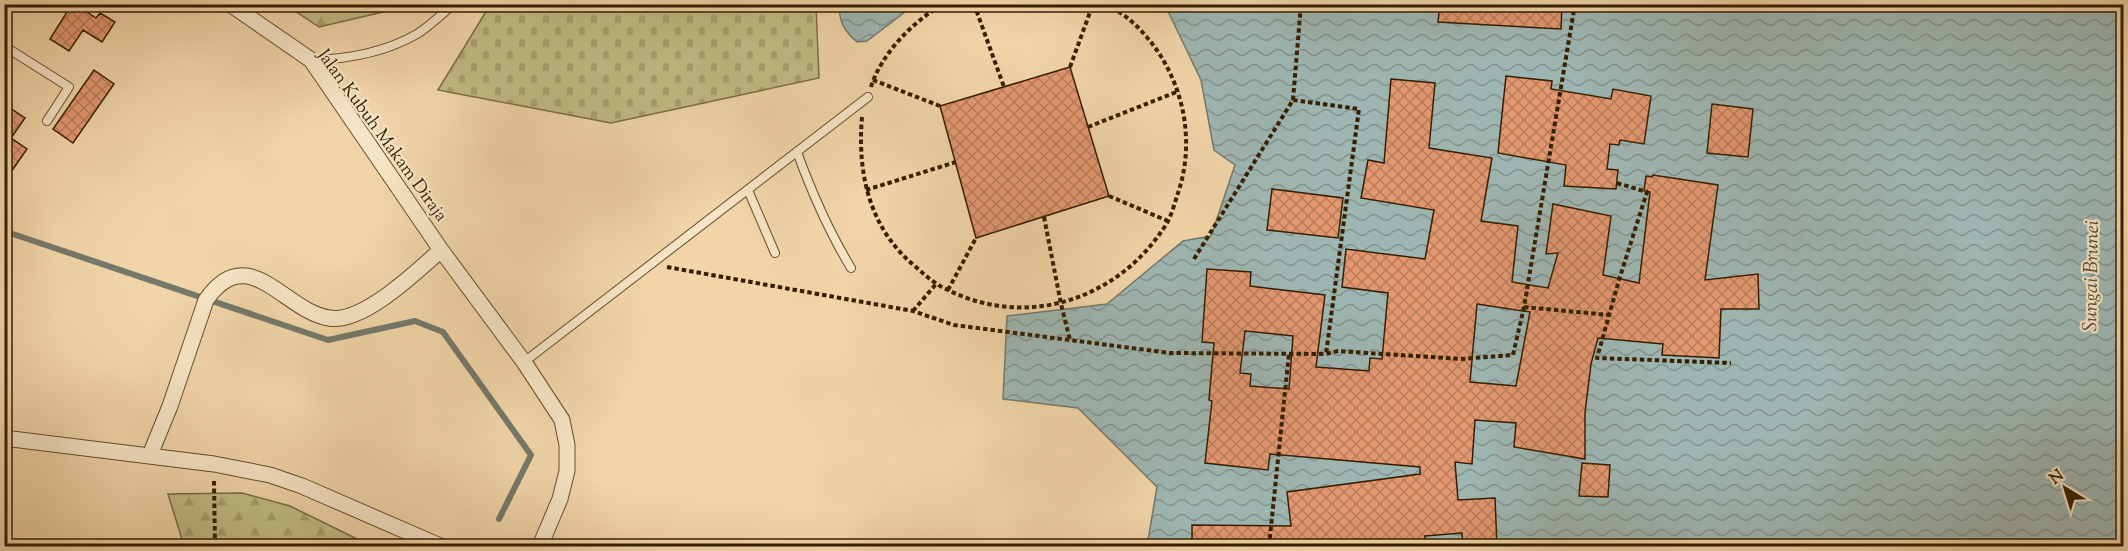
<svg xmlns="http://www.w3.org/2000/svg" width="2128" height="551" viewBox="0 0 2128 551" font-family="'Sorts Mill Goudy',serif">
<defs>
<pattern id="forest-firs" width="22" height="20" patternUnits="userSpaceOnUse" patternTransform="scale(1.5)"><rect width="22" height="20" fill="#c1bb83"/><path d="M5 1l3.5 6h-7zM16 11l3.5 6h-7z" fill="#a6a06f"/></pattern>
<pattern id="cemetery-stones" width="16" height="16" patternUnits="userSpaceOnUse" patternTransform="scale(1.5)"><rect width="16" height="16" fill="#c1bb83"/><path d="M2 7V4a2 2 0 0 1 4 0v3zM10 15v-3a2 2 0 0 1 4 0v3z" fill="#a6a06f"/></pattern>
<pattern id="water-waves" width="16" height="10" patternUnits="userSpaceOnUse" patternTransform="scale(1.5)"><rect width="16" height="10" fill="#9eb6b2"/><path d="M0 5q4-4 8 0t8 0" fill="none" stroke="#82938e"/></pattern>
<pattern id="building-cross-hatch" width="8" height="8" patternUnits="userSpaceOnUse" patternTransform="scale(1.5)"><rect width="8" height="8" fill="#e39870"/><path d="M0 0l8 8M0 8l8-8" fill="none" stroke="#b97b5a"/></pattern>
</defs>
<rect width="100%" height="100%" fill="#f1d5a8"/>
<filter id="stains"><feTurbulence type="fractalNoise" baseFrequency=".00333" numOctaves="4"/><feColorMatrix values="0 0 0 0 .2 0 0 0 0 .09 0 0 0 0 .02 0 0 0 .5 -.17"/></filter>
<radialGradient id="worn" r=".72"><stop offset=".6" stop-color="#630" stop-opacity="0"/><stop offset="1" stop-color="#630" stop-opacity=".3"/></radialGradient>
<path fill="url(#forest-firs)" stroke="#7b6c42" stroke-width="1.5" d="M 286,5 L 394,5 L 383,12 L 319,27 Z
M 242,493 L 290,506 L 355,538 L 354,546 L 184,546 L 168,494 Z"/>
<path fill="url(#cemetery-stones)" stroke="#7b6c42" stroke-width="1.5" d="M 490,5 L 816,5 L 819,78 L 611,123 L 438,90 Z"/>
<path fill="url(#water-waves)" stroke="#74796b" stroke-width="1.5" d="M 839,5 L 839,4 L 914,5 L 867,41 L 857,42 C 844,31 839,21 839,5 Z
M 1165,5 L 2123,5 L 2123,546 L 1147,546 L 1157,487 L 1078,408 L 1003,399 L 1007,316 L 1107,304 L 1183,241 L 1211,236 L 1235,165 L 1214,150 L 1201,80 Z"/>
<g fill="none" stroke-linecap="round" stroke-linejoin="round">
<path stroke="#74796b" stroke-width="6" d="M 4,231 L 328,340 L 415,321 L 443,332 L 531,455 L 499,519"/>
</g>
<path fill="url(#building-cross-hatch)" stroke="#351e00" stroke-width="1.5" fill-rule="evenodd" d="M 72,4 L 75,4 L 96,18 L 100,13 L 115,22 L 102,42 L 83,30 L 69,51 L 50,39 Z
M 1440,4 L 1562,4 L 1561,29 L 1438,22 Z
M 1070,67 L 1109,196 L 976,238 L 940,106 Z
M 94,70 L 114,84 L 73,143 L 53,129 Z
M 1506,76 L 1552,81 L 1551,89 L 1611,99 L 1613,89 L 1651,96 L 1644,144 L 1620,140 L 1619,145 L 1610,144 L 1607,169 L 1618,170 L 1616,189 L 1564,186 L 1566,165 L 1498,153 Z
M 1391,79 L 1435,83 L 1429,148 L 1492,158 L 1481,221 L 1518,226 L 1512,282 L 1548,288 L 1558,253 L 1546,254 L 1553,204 L 1611,216 L 1603,275 L 1639,283 L 1650,192 L 1644,191 L 1646,176 L 1652,177 L 1653,175 L 1718,185 L 1705,280 L 1758,274 L 1759,309 L 1721,309 L 1719,358 L 1662,355 L 1663,344 L 1598,338 L 1591,364 L 1585,413 L 1585,459 L 1514,447 L 1516,423 L 1475,420 L 1472,464 L 1455,462 L 1458,500 L 1495,498 L 1497,546 L 1463,546 L 1462,533 L 1425,536 L 1425,546 L 1192,546 L 1192,525 L 1291,526 L 1287,492 L 1420,474 L 1420,467 L 1270,454 L 1268,470 L 1205,463 L 1212,401 L 1209,400 L 1214,343 L 1202,342 L 1207,269 L 1251,272 L 1250,286 L 1325,295 L 1316,367 L 1369,371 L 1370,358 L 1382,359 L 1388,293 L 1342,287 L 1346,249 L 1425,259 L 1434,210 L 1361,198 L 1368,160 L 1384,163 ZM 1477,304 L 1530,312 L 1516,386 L 1470,382 ZM 1245,331 L 1293,336 L 1289,389 L 1250,386 L 1251,374 L 1240,373 Z
M 4,104 L 25,118 L 11,138 L 27,149 L 4,182 Z
M 1712,104 L 1753,109 L 1748,157 L 1707,153 Z
M 1272,189 L 1343,198 L 1338,238 L 1267,230 Z
M 1582,463 L 1610,465 L 1608,497 L 1579,496 Z"/>
<g fill="none" stroke-linecap="round" stroke-linejoin="round">
<g stroke="#644c2a" stroke-width="10">
<path id="service" d="M 4,46 L 69,87 L 47,121
M 312,60 C 349,59 384,53 417,34 C 430,26 442,14 454,4
M 797,152 C 812,193 828,230 851,268
M 748,190 L 775,253
M 524,362 L 868,97"/>
</g>
<g stroke="#644c2a" stroke-width="17">
<path id="minor" d="M 230,4 L 311,60 L 441,250 L 524,362 L 562,420 L 567,445 L 567,471 L 560,499 L 540,546
M 4,438 L 214,464 L 270,475 L 302,486 L 440,546
M 150,455 L 170,406 L 206,300 C 248,239 284,311 329,318 C 363,324 417,271 441,250"/>
</g>
<path stroke="#351e00" stroke-width="4" stroke-dasharray="4.5 3" stroke-linecap="butt" d="M 974,4 L 1004,87
M 1070,67 L 1093,4
M 873,80 L 940,106
M 871,87 C 881,54 914,20 944,4
M 1293,100 L 1301,4
M 862,117 C 857,175 870,230 917,268 C 926,276 935,284 946,289 C 1028,331 1121,298 1167,223 C 1172,214 1175,202 1178,193 C 1199,131 1178,62 1130,20 C 1123,14 1114,9 1107,4
M 1088,127 L 1179,91
M 1617,183 L 1647,192 L 1619,280 L 1597,358 L 1731,363
M 866,190 L 956,162
M 1109,196 L 1168,221
M 1044,217 L 1061,304 L 1070,340
M 1194,259 L 1293,100 L 1359,109 L 1326,354
M 667,267 L 913,311 L 954,325 L 1170,353 L 1326,354 L 1338,351 L 1461,359 L 1513,355 L 1524,307 L 1575,4
M 948,290 L 976,238
M 1524,307 L 1609,315
M 913,311 L 936,284
M 214,481 L 215,546
M 1269,546 L 1289,353"/>
<use href="#service" stroke="#f6e4c6" stroke-width="8"/>
<use href="#minor" stroke="#f6e4c6" stroke-width="15"/>
</g>
<g text-anchor="middle" stroke-width="4.5" stroke-linejoin="round" paint-order="stroke">
<g font-size="18" fill="#351e00" stroke="#f6e4c6">
<text transform="translate(383 135) rotate(54)" y="6">Jalan Kubuh Makam Diraja</text>
</g>
<g font-size="20" font-style="italic" fill="#544c35" stroke="#f6e4c6">
<text transform="translate(2090 276) rotate(-89)" y="7">Sungai Brunei</text>
</g>
</g>
<rect width="2128" height="551" fill="none" stroke="#f1d5a8" stroke-width="24"/>
<rect x="6" y="6" width="2116" height="539" fill="none" stroke="#351e00" stroke-width="3"/>
<rect x="12" y="12" width="2104" height="527" fill="none" stroke="#351e00" stroke-width="1.5"/>
<g transform="translate(2065 488) rotate(322)" stroke="#f6e4c6" stroke-width="4.5" paint-order="stroke">
<path d="M0-4.5L10 22L0 15L-10 22Z" fill="#351e00"/>
<text y="-9" font-size="16" font-weight="bold" text-anchor="middle" fill="#351e00">N</text>
</g>
<rect width="100%" height="100%" filter="url(#stains)"/>
<rect width="100%" height="100%" fill="url(#worn)"/>
</svg>
